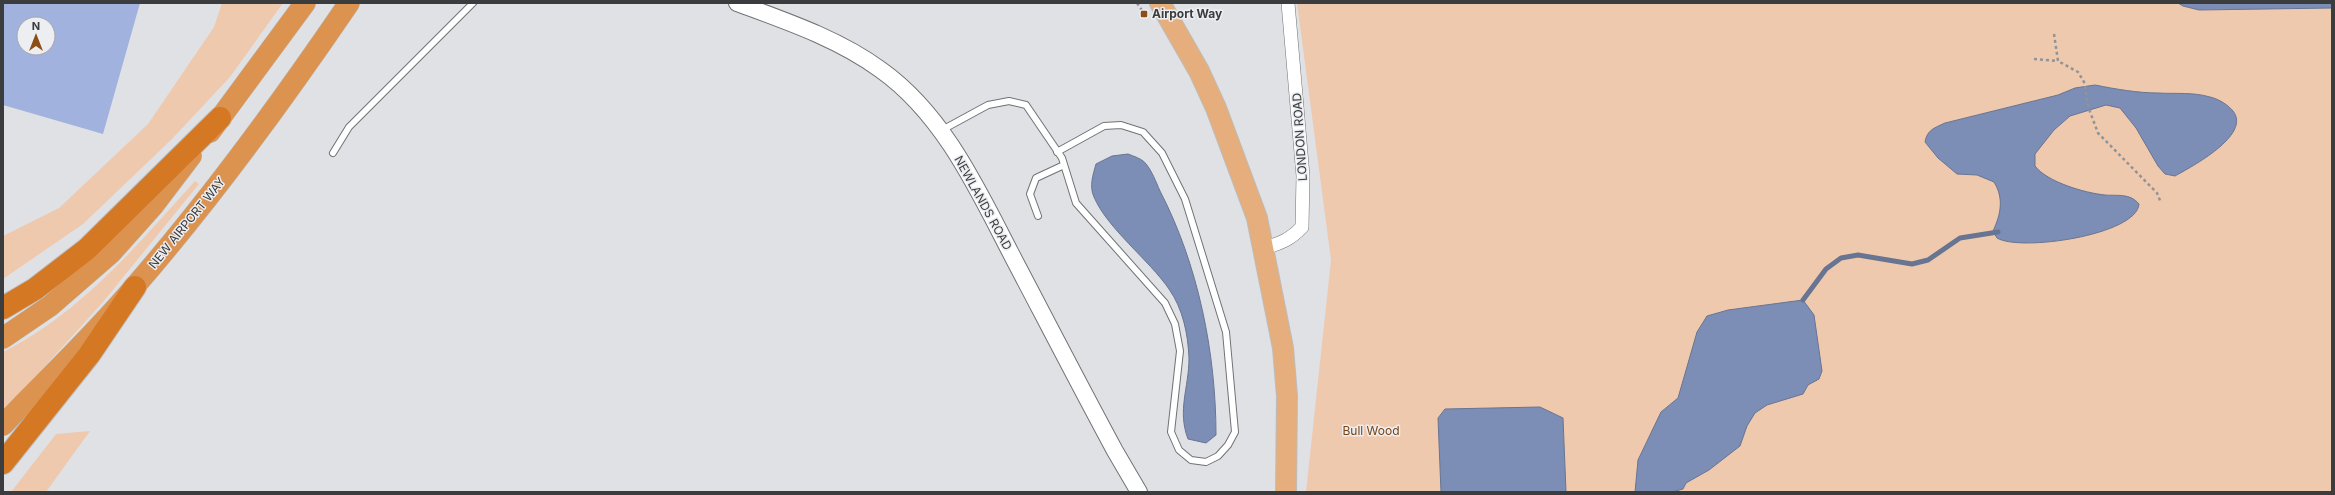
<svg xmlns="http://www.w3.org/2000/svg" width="2335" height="495" viewBox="0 0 2335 495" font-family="Inter,sans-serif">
<rect width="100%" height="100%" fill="#e0e1e5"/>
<path fill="#efc9ae" d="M 222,3 L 283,3 L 230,77 L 172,139 L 83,224 L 3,279 L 3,236 L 59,208 L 148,124 L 214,27 Z
M 1297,3 L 2332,3 L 2332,492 L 1306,492 L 1331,260 Z
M 195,181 L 199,184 L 103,302 L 3,413 L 3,352 C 81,313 138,244 195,181 Z
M 90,431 L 46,492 L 11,492 L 56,434 Z"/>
<path fill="#7c8db6" stroke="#687592" d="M 2178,3 L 2332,3 L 2332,8 L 2199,10 L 2183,6 Z
M 2095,85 C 2115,89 2138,93 2158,93 C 2176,94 2193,92 2210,97 C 2219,99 2228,105 2233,111 C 2252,135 2191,167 2175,176 L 2165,174 L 2158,166 L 2136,128 L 2120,108 L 2106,105 L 2070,116 L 2054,130 L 2035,154 L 2035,166 C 2047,182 2085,193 2105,195 C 2118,196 2130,193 2139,204 C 2137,235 2020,252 1997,238 L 1993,231 C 2001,214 2004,198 1994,182 L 1977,175 L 1957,174 L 1938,158 L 1925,142 C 1927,130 1934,128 1945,123 L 2058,95 L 2075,88 Z
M 1128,154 C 1133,156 1143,159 1146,164 C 1152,171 1156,182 1160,191 C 1198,264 1216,353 1216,435 L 1206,443 L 1188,439 C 1177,410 1189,388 1189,358 C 1188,334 1183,309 1169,289 C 1149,260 1107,228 1094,197 C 1089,186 1093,175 1096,164 L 1112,156 Z
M 1803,300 L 1814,315 L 1822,371 L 1819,379 L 1808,385 L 1803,394 L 1767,405 L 1755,413 L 1747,426 L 1740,446 L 1709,470 L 1686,483 L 1683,489 L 1672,492 L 1635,492 L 1638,460 L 1661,412 L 1678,398 L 1697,332 L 1707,316 L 1728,310 Z
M 1540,407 L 1563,418 L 1566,492 L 1441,492 L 1438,418 L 1445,409 Z"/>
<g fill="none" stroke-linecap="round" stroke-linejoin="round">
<path stroke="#687592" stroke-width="5" d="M 1803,300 L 1826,269 L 1841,258 L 1858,255 L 1912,264 L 1928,260 L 1960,238 L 1998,232"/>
</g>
<path fill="#a0b2dd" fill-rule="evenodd" d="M 3,3 L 140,3 L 103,134 L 3,105 ZM 24,24 L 48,24 L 48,48 L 24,48 Z"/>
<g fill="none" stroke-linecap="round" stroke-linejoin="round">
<g stroke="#707275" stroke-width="8">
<path id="service" d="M 942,130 L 988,105 L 1009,101 L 1026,105 L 1062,158 L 1076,203 L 1165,303 L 1175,324 L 1180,351 L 1171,432 L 1179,450 L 1191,460 L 1206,462 L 1218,456 L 1228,445 L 1235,432 L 1226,332 L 1185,199 L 1162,153 L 1143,132 L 1121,125 L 1104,126 L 1057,152
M 333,153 L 349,127 L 473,3
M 1038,216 L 1030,194 L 1036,178 L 1064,165"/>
</g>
<g stroke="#707275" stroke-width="14">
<path id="minor" d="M 1263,248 C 1280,244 1291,239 1302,227 L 1303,176 L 1288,3"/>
</g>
<g stroke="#707275" stroke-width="18">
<path id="tertiary" d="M 737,3 C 786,21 839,39 881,70 C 947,117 981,197 1018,267 C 1050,328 1082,390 1115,451 L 1139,492"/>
</g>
<g stroke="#bcbdbd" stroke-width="22">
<path id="primary" d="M 1160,3 L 1199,71 L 1216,108 L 1257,218 L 1283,348 L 1287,396 L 1286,492"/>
</g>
<g stroke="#bcbdbd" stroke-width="22">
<path id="trunk" d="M 210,132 L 305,3
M 3,338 L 50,306 L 111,253 L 153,206 L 191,156
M 3,425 C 47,379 95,334 136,285 C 213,196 283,100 349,3"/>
</g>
<g stroke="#bcbdbd" stroke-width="24">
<path id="motorway" d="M 3,308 L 35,289 L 87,249 L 220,118
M 3,463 L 89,355 L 135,287"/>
</g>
<path stroke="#929396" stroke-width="2.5" stroke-dasharray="3 3" stroke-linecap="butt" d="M 1137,3 L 1143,12
M 2054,34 L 2058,61 L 2078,72 L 2084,82 L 2089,109 L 2098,133 L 2157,193 L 2161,203
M 2034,59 L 2058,61"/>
<use href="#service" stroke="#fff" stroke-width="6"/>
<use href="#minor" stroke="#fff" stroke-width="13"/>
<use href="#tertiary" stroke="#fff" stroke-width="16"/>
<use href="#primary" stroke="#e5ae7c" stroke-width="20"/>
<use href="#trunk" stroke="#dc9350" stroke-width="21"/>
<use href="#motorway" stroke="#d47824" stroke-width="22"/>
</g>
<rect fill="#8d4e15" stroke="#edeef2" stroke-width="1.5" x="1140" y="10" width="8" height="8" rx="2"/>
<g text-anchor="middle" stroke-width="3" stroke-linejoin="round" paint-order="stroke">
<g font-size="12" font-weight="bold" fill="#3b3c3e" stroke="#edeef2" text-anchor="start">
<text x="1152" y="18">Airport Way</text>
</g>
<g font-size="12" fill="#3b3c3e" stroke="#edeef2">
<text transform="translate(1300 137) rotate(-94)" y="4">LONDON ROAD</text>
<text transform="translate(983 203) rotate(61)" y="4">NEWLANDS ROAD</text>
<text transform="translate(187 223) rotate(-51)" y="4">NEW AIRPORT WAY</text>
</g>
<g font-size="12" fill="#784213" stroke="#edeef2">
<text x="1371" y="435">Bull Wood</text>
</g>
</g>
<rect width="2335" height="495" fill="none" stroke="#3b3c3e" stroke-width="8"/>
<g transform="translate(36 36)"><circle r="19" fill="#edeef2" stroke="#a6a7aa"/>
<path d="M0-3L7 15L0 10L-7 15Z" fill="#8d4e15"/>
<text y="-6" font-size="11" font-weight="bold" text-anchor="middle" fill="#3b3c3e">N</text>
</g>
</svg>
